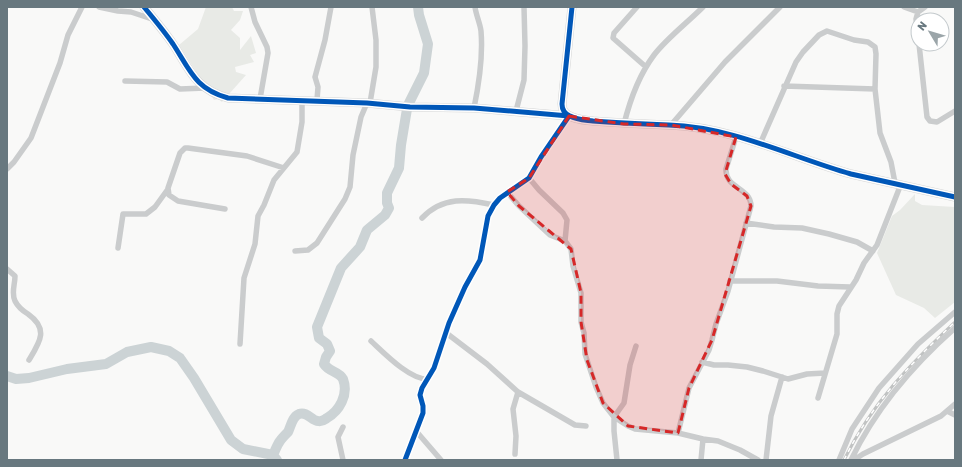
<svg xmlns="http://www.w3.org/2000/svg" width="962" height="467" viewBox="0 0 962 467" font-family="Rubik,sans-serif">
<rect width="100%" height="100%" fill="#f9f9f8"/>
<path fill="#e8eae6" d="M 206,7 L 232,7 L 234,11 L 243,11 L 240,20 L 231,30 L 240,38 L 240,50 L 251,36 L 256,53 L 250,55 L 254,62 L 235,67 L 236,72 L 246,75 L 222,102 L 218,99 L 214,100 L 179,45 L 198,29 Z
M 915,194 L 915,201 L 922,205 L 955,207 L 955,302 L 935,318 L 924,308 L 896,295 L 877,253 L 892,216 L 900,210 Z"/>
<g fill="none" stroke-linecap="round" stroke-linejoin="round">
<path stroke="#ccd3d5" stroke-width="10" d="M 409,103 L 424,73 L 428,44 L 419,15 L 418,7
M 7,376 L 16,379 L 29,378 L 67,369 L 106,364 L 127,352 L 151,347 L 169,351 L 180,358 L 194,378 L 231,440 L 243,449 L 273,455 L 277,460
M 273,455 C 275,451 277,445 280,441 C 282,438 285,435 288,432 C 291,426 292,417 299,414 C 307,411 312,421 318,421 C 322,422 324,420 327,418 C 339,411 349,395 343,379 C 339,371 329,372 324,364 L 326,357 L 330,351 L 327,344 L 319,338 L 317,327 L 341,268 L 360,247 L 367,230 L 385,215 L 389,208 L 387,203 L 387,193 L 399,168 L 401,145 L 407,109"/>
<g stroke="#d4d5d5" stroke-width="9">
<path id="secondary" d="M 144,7 C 154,19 164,31 173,44 C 190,70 195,89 228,98 L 367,103 L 410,107 L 474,108 L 569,116
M 572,7 L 562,104 C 562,110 565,114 570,116 C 577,120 586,120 593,121 C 619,123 644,124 669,125 C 733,127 791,157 851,174 L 955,197"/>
</g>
<path stroke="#cacccd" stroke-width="5.5" d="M 99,7 L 118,11 L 131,12 L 155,20
M 251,7 L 255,22 L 267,47 L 268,53 L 260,99
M 637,7 L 614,33 L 613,38 L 646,67
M 904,7 L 918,12 L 925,7
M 918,35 L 916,19 L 918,12
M 919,44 L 927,117 L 930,121 L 937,122 L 955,111
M 125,81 L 167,82 L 180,89 L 205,88
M 784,86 L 875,89
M 317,100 L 318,87 L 315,77 L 325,40 L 331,7
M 370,103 L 376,67 L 376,40 L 372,7
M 474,108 C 479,84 483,55 481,31 C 480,23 476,15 475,7
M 516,111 L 524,80 L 525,46 L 524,7
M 624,124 C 630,100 639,75 654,55 C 667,38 687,23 703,7
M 671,125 L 725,62 L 780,7
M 760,144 L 796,62 L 803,52 L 819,35 L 827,31 L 854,40 L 868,42 L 875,47 L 876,54 L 875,89 L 880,133 L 891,162 L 895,183
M 7,169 L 14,162 L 31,138 L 60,63 L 68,35 L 82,7
M 529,178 L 539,190 L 563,213 L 567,220 L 565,241
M 507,192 L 519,206 L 535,221 L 550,235 L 565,241 L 571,249 L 573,266 L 581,293 L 581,322 L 584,333 L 585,354 L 596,387 L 603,403 L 614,417 L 628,426 L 635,429 L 678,433 L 703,439 L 718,441 L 740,450 L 758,460
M 225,209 L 178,201 L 169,195 L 168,188 L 180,153 L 185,148 L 188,148 L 247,156 L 284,168
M 422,218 C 443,196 467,199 494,205
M 746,223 L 774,227 L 802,228 L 829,234 L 857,242 L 873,251
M 118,248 L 123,214 L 146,214 L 155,207 L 168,189
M 295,251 L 308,250 L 317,243 L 345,199 L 350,187 L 353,155 L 361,117 L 367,103
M 7,269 L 15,276 C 15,285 11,293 15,301 C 18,307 23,311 28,314 C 49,329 40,342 29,360
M 730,281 L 777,281 L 818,286 L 850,287
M 445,332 L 487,364 L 518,392 L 575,425 L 586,426
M 371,341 C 384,353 410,380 428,379
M 240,344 L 244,278 L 255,244 L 258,216 L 264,205 L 274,180 L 297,152 L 302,122 L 302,100
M 702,362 L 714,365 L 728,365 L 747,367 L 763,371 L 788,379 L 807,374 L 825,373
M 818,398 L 837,334 L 837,314 L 839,306 L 856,280 L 864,263 L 877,245 L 901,184
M 947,411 L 955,415
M 343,427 L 338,437 L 343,460
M 416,431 L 441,460
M 678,433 L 689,388 L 709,350 L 712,340 L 716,324 L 728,291 L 751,206 C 751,187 725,189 726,169 L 736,137
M 515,454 L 516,436 L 513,409 L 518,392
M 405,460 L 423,413 L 423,406 L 420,395 L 422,388 L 434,368 L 449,323 L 465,287 L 480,260 L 488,216 L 494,205 L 500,198 L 529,178 L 541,157 L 569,116
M 617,460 L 614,431 L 614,417 L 624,403 L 630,365 L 636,346
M 701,460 L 703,439
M 766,460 L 771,416 L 782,377
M 839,460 L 852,429 L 879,388 L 918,344 L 955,312
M 851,460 C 876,408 912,366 955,328
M 854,460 L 863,454 L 941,416 L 955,404"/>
<use href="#secondary" stroke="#dfe0e0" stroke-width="7"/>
<g stroke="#c1c3c3" stroke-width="3">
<path id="rail" d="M 844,460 C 872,403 909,365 955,322"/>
</g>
<use href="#rail" stroke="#fff" stroke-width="1.5" stroke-dasharray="4.5" stroke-linecap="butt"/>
<g stroke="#fff" stroke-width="8">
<path id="cycleway" d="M 144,7 C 154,19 164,31 173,44 C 190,70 195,89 228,98 L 367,103 L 410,107 L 474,108 L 569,116 L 541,157 L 529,178 L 500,198 L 494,205 L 488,216 L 480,260 L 465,287 L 449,323 L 434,368 L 422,388 L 420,395 L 423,406 L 423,413 L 405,460
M 572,7 L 562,104 C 562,110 565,114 570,116 C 577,120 586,120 593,121 C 619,123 644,124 669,125 C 733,127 791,157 851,174 L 955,197"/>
</g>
<use href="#cycleway" stroke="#0057b8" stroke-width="5"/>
</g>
<path fill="#d62828" fill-opacity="0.2" stroke="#d62828" stroke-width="3" stroke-dasharray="8 5" stroke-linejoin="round" d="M 569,116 L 624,124 L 671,125 L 736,137 L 725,174 L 731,184 L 747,196 L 751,206 L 712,340 L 689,388 L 678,433 L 628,426 L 603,403 L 587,360 L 581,322 L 581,293 L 571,249 L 519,206 L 507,192 L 529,178 Z"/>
<rect width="962" height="467" fill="none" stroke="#68787f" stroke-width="16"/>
<g transform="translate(930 32) rotate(308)"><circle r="19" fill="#ffffff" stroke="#c3c9cc"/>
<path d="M0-3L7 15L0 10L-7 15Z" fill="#9ba5a9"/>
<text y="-6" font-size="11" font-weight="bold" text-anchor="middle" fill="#68787f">N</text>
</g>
</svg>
